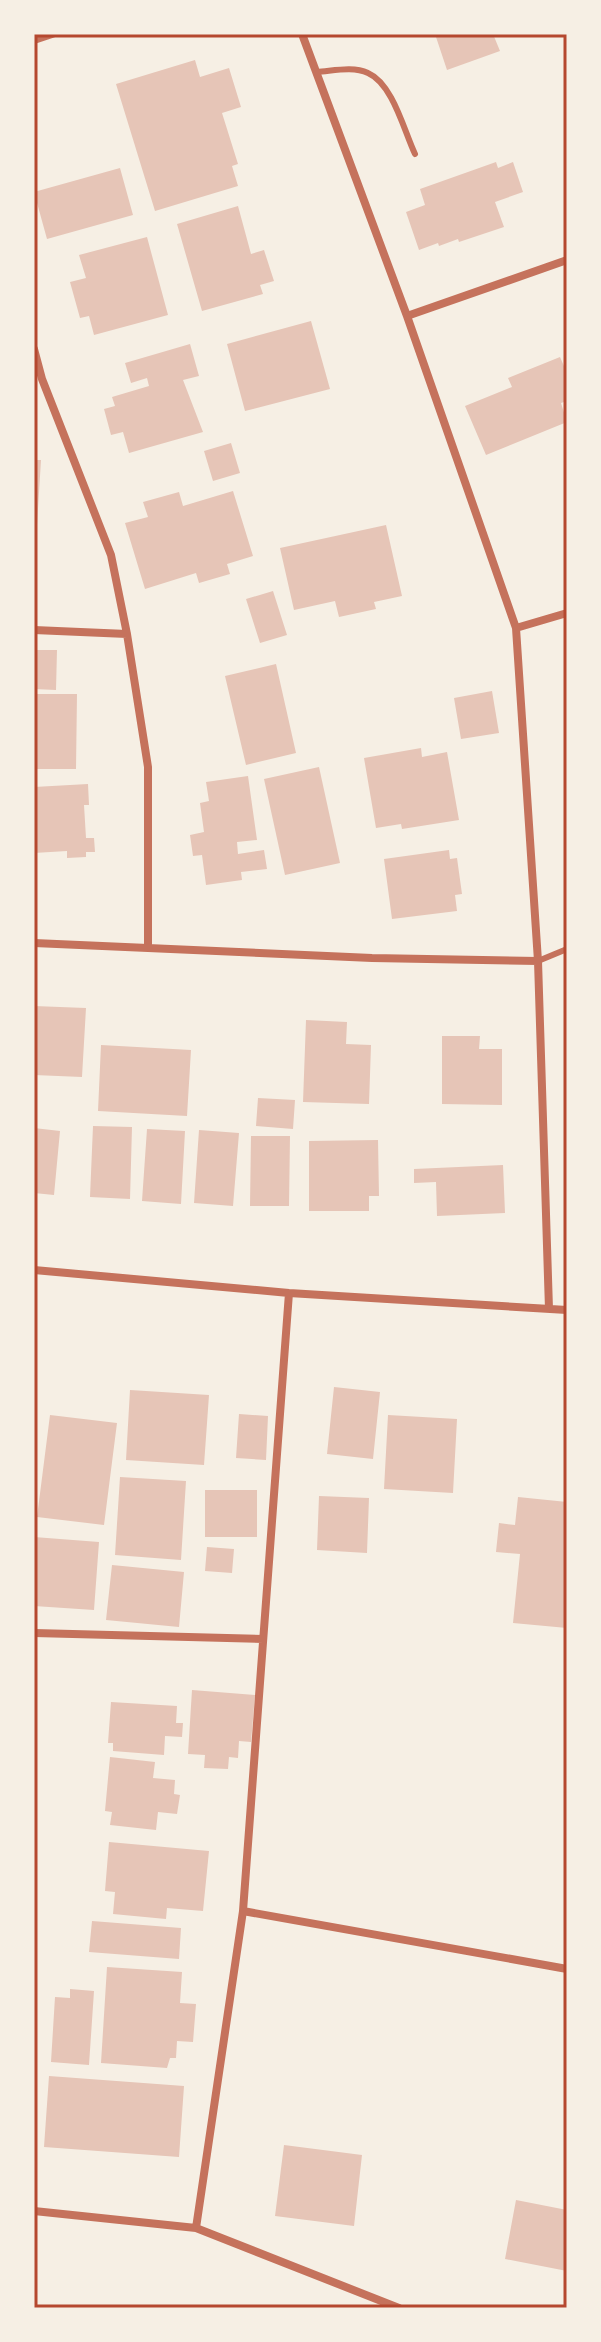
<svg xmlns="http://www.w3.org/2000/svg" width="601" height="2342" viewBox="0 0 601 2342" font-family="Inter,sans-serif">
<rect width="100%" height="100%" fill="#f6efe4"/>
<path fill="#e6c5b7" d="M 445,34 L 493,34 L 500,51 L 447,70 L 436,37 Z
M 195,60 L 200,77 L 229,68 L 241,107 L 222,113 L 238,164 L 232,166 L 238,186 L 155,211 L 116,84 Z
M 496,162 L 498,168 L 513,162 L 523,192 L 495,202 L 504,227 L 459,242 L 458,239 L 439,246 L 438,243 L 419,250 L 406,212 L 425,205 L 420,189 Z
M 120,168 L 133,215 L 47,239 L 34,192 Z
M 238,206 L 251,254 L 264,250 L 274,281 L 260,285 L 263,294 L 202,311 L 177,224 Z
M 147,237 L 168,315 L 94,335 L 89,316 L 80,318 L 70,282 L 86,278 L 79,255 Z
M 311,321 L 330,389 L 245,411 L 227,344 Z
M 190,344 L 199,376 L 183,380 L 203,432 L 129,453 L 123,432 L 111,435 L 104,409 L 115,406 L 112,397 L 149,386 L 147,378 L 131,383 L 125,363 Z
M 560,357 L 567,373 L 567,401 L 561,403 L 567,422 L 486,455 L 465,406 L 512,387 L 508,378 Z
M 231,443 L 240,473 L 213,481 L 204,451 Z
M 34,460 L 41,460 L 36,541 L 34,541 Z
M 233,491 L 253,556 L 227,564 L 230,574 L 199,583 L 196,573 L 145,589 L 125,523 L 148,517 L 143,502 L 179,492 L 183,506 Z
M 386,525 L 402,596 L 374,602 L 376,609 L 339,617 L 335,601 L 294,610 L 280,548 Z
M 273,591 L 287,635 L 260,643 L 246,599 Z
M 34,650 L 57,650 L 56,690 L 34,689 Z
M 276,664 L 296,753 L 246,765 L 225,676 Z
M 492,691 L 499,733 L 461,739 L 454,698 Z
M 34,694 L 77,694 L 76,769 L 34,769 Z
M 421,748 L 422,757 L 447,752 L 459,820 L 402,829 L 401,824 L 376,828 L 364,758 Z
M 319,767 L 340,863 L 285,875 L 264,779 Z
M 248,776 L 257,840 L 237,842 L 238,854 L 264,850 L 267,869 L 241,872 L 242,880 L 206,885 L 202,855 L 193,856 L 190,835 L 204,832 L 200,803 L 209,801 L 206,782 Z
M 88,784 L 89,805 L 84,805 L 86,838 L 94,838 L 95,852 L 86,852 L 86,857 L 67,858 L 67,851 L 34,853 L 34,787 Z
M 449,850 L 450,859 L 457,858 L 462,894 L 455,895 L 457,911 L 392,919 L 384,859 Z
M 34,1006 L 86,1008 L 82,1077 L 34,1075 Z
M 306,1020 L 347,1022 L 346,1044 L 371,1045 L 369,1104 L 303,1102 Z
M 442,1036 L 480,1036 L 479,1049 L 502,1049 L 502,1105 L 442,1104 Z
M 101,1045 L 191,1050 L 187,1116 L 98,1111 Z
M 258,1098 L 295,1100 L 293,1129 L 256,1126 Z
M 93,1126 L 132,1127 L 130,1199 L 90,1197 Z
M 34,1128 L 60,1131 L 54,1195 L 34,1193 Z
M 147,1129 L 185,1131 L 181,1204 L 142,1201 Z
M 199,1130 L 239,1133 L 233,1206 L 194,1203 Z
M 251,1136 L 290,1136 L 289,1206 L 250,1206 Z
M 378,1140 L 379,1196 L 369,1196 L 369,1211 L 309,1211 L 309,1141 Z
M 503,1165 L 505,1213 L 437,1216 L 436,1182 L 414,1183 L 414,1169 Z
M 334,1387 L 380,1392 L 373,1459 L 327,1454 Z
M 130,1390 L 209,1395 L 204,1465 L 126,1460 Z
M 239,1414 L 268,1416 L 266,1460 L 236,1458 Z
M 50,1415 L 117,1423 L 104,1525 L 37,1517 Z
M 388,1415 L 457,1419 L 453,1493 L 384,1489 Z
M 120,1477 L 186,1481 L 181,1560 L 115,1555 Z
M 205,1490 L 257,1490 L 257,1537 L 205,1537 Z
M 319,1496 L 369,1498 L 367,1553 L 317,1550 Z
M 518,1497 L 567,1502 L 567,1628 L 513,1623 L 520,1554 L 496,1552 L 499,1523 L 515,1525 Z
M 34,1537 L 99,1542 L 94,1610 L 34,1606 Z
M 207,1547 L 234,1549 L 232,1573 L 205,1571 Z
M 112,1565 L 184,1572 L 179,1627 L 106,1620 Z
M 192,1690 L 255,1695 L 251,1742 L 239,1741 L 238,1758 L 229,1757 L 228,1769 L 204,1768 L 205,1755 L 188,1754 Z
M 111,1702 L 177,1706 L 176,1723 L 183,1723 L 182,1737 L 165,1736 L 164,1755 L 113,1751 L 113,1743 L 108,1743 Z
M 110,1757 L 155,1762 L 153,1778 L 175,1780 L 174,1794 L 180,1795 L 177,1814 L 158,1812 L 156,1830 L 110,1825 L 112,1812 L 105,1811 Z
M 109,1842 L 209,1851 L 203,1911 L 167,1908 L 166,1919 L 113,1914 L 115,1892 L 105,1891 Z
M 92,1921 L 181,1928 L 179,1959 L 89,1952 Z
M 107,1967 L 182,1972 L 180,2003 L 196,2004 L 193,2042 L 177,2041 L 176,2058 L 170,2058 L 167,2068 L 101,2063 Z
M 70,1989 L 94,1991 L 89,2065 L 51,2062 L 55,1997 L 70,1998 Z
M 49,2076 L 184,2086 L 179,2157 L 44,2147 Z
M 284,2145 L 362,2155 L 354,2226 L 275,2216 Z
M 516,2200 L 567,2210 L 567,2271 L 505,2259 Z"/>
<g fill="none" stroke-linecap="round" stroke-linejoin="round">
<path stroke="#c5725c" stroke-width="6" d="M 317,72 C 333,71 353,66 368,73 C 393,84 404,131 415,154
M 538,961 L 567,949"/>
<path stroke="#c5725c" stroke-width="8" d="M 302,34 L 407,316 L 516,628 L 538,961 L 549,1309
M 34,40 L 52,34
M 407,316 L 567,260
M 34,349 L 42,379 L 111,555 L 127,634 L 148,767 L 148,948
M 516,628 L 567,613
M 34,630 L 127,634
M 34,943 L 372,958 L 538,961
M 34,1270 L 289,1293 L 567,1310
M 34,1633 L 263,1639
M 243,1911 L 567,1969
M 34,2211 L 196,2228 L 399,2308
M 196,2228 L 243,1911 L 289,1293"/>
</g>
<rect width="601" height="2342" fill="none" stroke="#f6efe4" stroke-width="72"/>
<rect x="36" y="36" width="529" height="2270" fill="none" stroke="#b5482f" stroke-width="3"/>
</svg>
